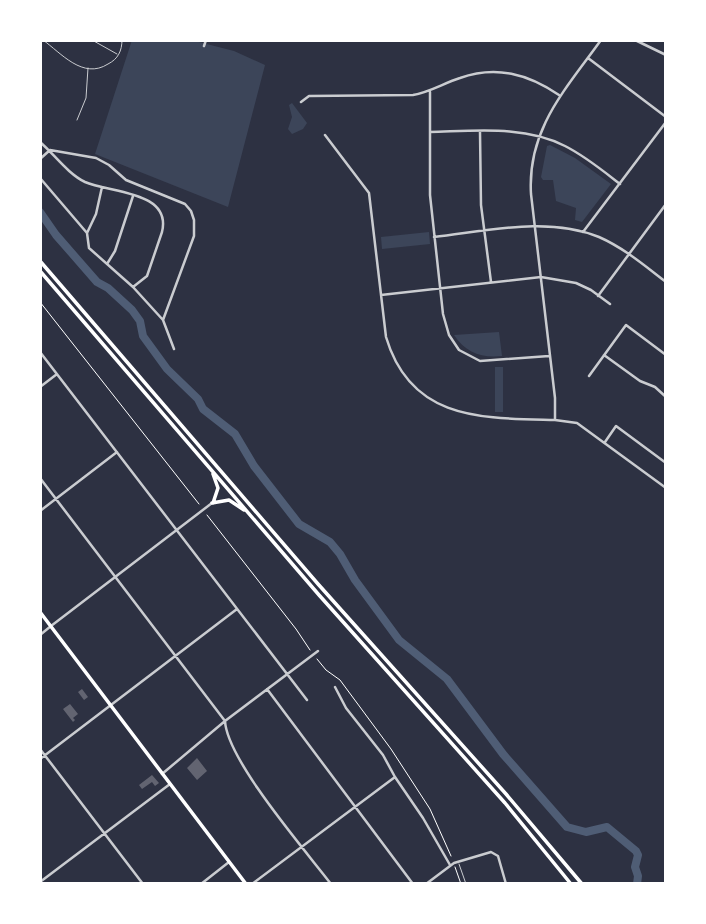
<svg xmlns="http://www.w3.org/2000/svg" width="706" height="924" viewBox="0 0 706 924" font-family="'Archivo Narrow',sans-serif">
<rect width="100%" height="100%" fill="#2d3142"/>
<path fill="#3c4559" d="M 132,40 L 191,40 L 234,51 L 265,65 L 228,207 L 95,154 Z
M 292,103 L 307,123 L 303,129 L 292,134 L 288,129 L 292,117 L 289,105 Z
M 550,145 L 575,158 L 611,184 L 582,222 L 575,220 L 576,208 L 556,201 L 553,180 L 543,180 L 541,177 L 547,146 Z
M 429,232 L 430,244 L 382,249 L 381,237 Z
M 499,332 L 502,356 C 481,358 466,353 454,335 Z
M 495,367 L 503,367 L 503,412 L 495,412 Z"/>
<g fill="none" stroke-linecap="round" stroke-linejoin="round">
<path stroke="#4f5d75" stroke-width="8" d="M 40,212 L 56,235 L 97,282 L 108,288 L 132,310 L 140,321 L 143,336 L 167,369 L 198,399 L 203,409 L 235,434 L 254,466 L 299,524 L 330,542 L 340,554 L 355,580 L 399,640 L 447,679 L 503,754 L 567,827 L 586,832 L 607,827 L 636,851 L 638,855 L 635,867 L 638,876 L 637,884"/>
</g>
<path fill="#626471" d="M 82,689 L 88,697 L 84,700 L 78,692 Z
M 70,704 L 78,714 L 73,718 L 75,720 L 73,722 L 63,709 Z
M 197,758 L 207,771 L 197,780 L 187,768 Z
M 152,775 L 159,783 L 155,786 L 152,782 L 142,789 L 139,785 Z"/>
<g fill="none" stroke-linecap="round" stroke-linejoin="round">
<path stroke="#fff" stroke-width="1" d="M 40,302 L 199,504
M 207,515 L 296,629 L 310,650
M 317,659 L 326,670 L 340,680 L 391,749 L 430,809 L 451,856
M 455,867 L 461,884"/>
<path stroke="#caccd0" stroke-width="1" d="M 43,40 C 61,53 83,80 108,64 C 118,59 122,51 122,40
M 92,40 L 117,54
M 77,120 L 86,98 L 88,68
M 459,864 L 466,884"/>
<path stroke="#caccd0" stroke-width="2.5" d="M 204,46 L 206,40
M 588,58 L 666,117
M 430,92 L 430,195 L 443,314 L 449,335 L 459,350 L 480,361 L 549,356
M 301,102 L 309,96 L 413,95 C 430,92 444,83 460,78 C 496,65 528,74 559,95
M 430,132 C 474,131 525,125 565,146 C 585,156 602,170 620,184
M 480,132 L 481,205 L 491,282
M 325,135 L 369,193 L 386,337 C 411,421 482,418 555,420 L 555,398 L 531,194 C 527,129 566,89 601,40
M 40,142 C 54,154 68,174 85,182 C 110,193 172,191 162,232 L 147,276 L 133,287
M 50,150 L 96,158 L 109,165 L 126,180 L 185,204 L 191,211 L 194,220 L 194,236 L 163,320
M 40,159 L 50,150
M 40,178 L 87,233 L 89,248 L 133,287 L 163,320 L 174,349
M 583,232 L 666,122
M 87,233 L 96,214 L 102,187
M 434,237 C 487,231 548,216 599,237 C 624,248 645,266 666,282
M 107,264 L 115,251 L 133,196
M 381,295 L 541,277 L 576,283 L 591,290 L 610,304
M 598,296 L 666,204
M 40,352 L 307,700
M 604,355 L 640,381 L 655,387 L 666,397
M 589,376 L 626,325 L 666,355
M 40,387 L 57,374
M 555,420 L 577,423 L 666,488
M 605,442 L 616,426 L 666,463
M 40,478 L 225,721 C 227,760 305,850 331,884
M 40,511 L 117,452
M 40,635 L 51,626
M 335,687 L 346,708 L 383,755 L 395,777 L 423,818 L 450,865
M 267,689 L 413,884
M 40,749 L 143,884
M 40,759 L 237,609
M 162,774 L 225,721 L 318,651
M 40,882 L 170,784
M 252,884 L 395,777
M 426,884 L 454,863 L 491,852 L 498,856 L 506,884"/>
<path stroke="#caccd0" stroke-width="2.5" d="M 635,40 L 666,55
M 51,626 L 212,503
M 201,884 L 229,862"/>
<path stroke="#fff" stroke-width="3.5" d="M 40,612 L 246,884"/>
<path stroke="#fff" stroke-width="3.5" d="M 40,261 L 318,584 L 506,794 L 582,884
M 40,271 L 319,595 L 505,803 L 571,884
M 212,503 L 229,500 L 244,510
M 213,503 L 218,488 L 213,474"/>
</g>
<rect width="706" height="924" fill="none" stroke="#ffffff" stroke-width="84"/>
</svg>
